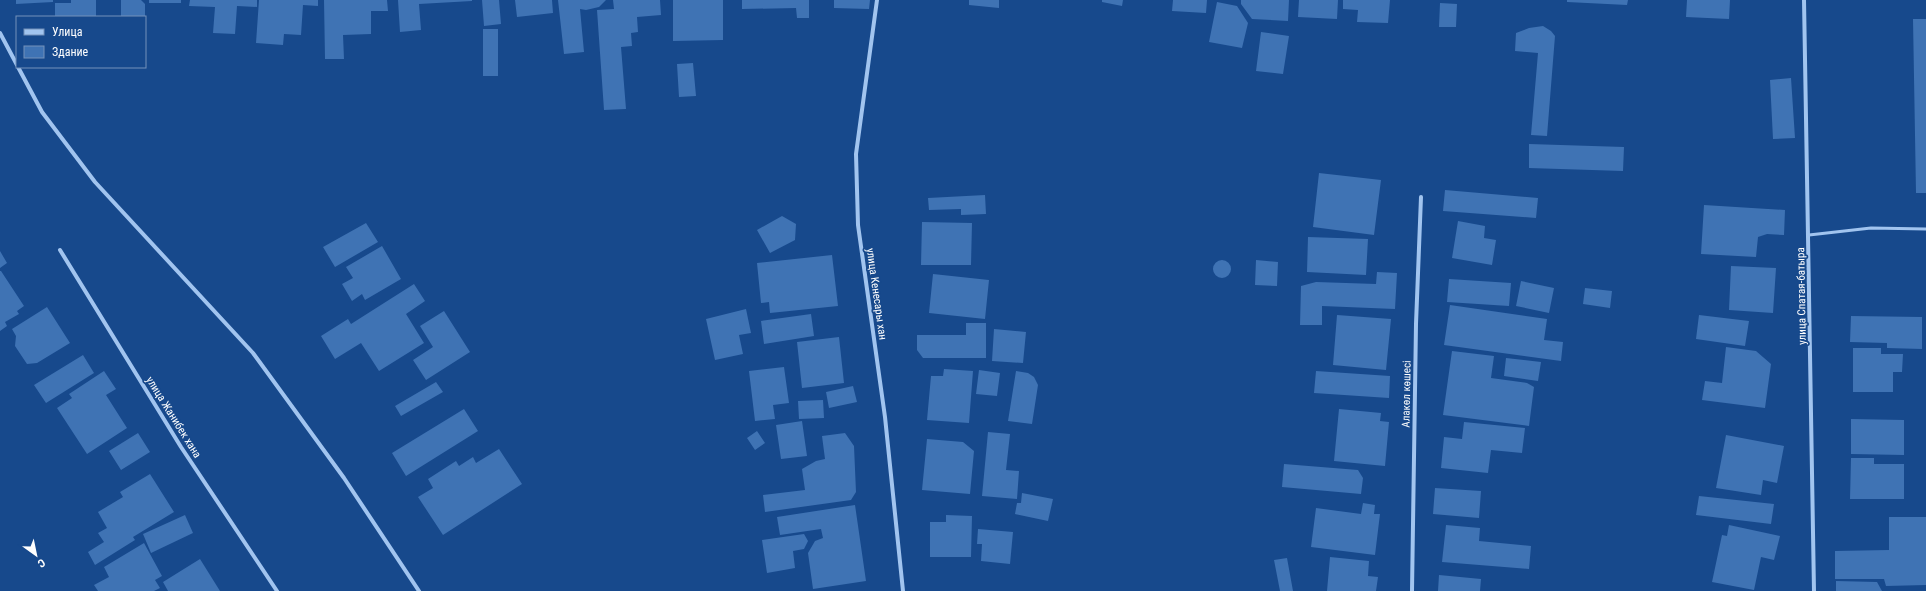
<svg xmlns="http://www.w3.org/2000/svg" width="1926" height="591" viewBox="0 0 1926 591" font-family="'Roboto Condensed',sans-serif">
<rect width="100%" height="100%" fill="#17498c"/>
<path fill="#3f73b4" d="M 16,0 L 53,0 L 53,2 L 16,4 Z
M 71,0 L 96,0 L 96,17 L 55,17 L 55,3 L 71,3 Z
M 121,0 L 141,0 L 145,4 L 145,17 L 121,17 Z
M 149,0 L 181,0 L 181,3 L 149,3 Z
M 190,0 L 257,0 L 257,7 L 237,6 L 235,34 L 213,33 L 215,7 L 189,6 Z
M 259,0 L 318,0 L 318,6 L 303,5 L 301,35 L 284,34 L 283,45 L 256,43 Z
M 324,0 L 387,0 L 388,11 L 371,11 L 371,34 L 343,35 L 344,59 L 325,59 Z
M 398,0 L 472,0 L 472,1 L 419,4 L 421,30 L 400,32 Z
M 482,0 L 499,0 L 501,24 L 484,26 Z
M 515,0 L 552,0 L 553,13 L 517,17 Z
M 558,0 L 606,0 L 599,7 L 586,10 L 580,9 L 584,52 L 564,54 Z
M 613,0 L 660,0 L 661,15 L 637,17 L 638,32 L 631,33 L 632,46 L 621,47 L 626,109 L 604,110 L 597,10 L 614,9 Z
M 673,0 L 723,0 L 723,40 L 673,41 Z
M 742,0 L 809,0 L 809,18 L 797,18 L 796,8 L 742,9 Z
M 834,0 L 870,0 L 869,9 L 834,8 Z
M 969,0 L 999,0 L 999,8 L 969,5 Z
M 1102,0 L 1123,0 L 1122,6 L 1102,2 Z
M 1173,0 L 1207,0 L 1206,13 L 1172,11 Z
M 1241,0 L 1289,0 L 1288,21 L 1252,19 L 1241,4 Z
M 1299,0 L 1338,0 L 1337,19 L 1298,17 Z
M 1343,0 L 1390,0 L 1388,23 L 1357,22 L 1358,10 L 1343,9 Z
M 1567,0 L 1628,0 L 1627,5 L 1567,2 Z
M 1687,0 L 1730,0 L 1729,19 L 1686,17 Z
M 1217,2 L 1237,6 L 1248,23 L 1242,48 L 1209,42 Z
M 1440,3 L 1457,4 L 1456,27 L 1439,27 Z
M 1913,19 L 1926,19 L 1926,193 L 1916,193 Z
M 1543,26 L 1551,31 L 1555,36 L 1547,136 L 1531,135 L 1538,53 L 1515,51 L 1516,33 L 1529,28 Z
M 483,29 L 498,29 L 498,76 L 483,76 Z
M 1261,32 L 1289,36 L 1283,74 L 1256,71 Z
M 693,63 L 696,96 L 679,97 L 677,64 Z
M 1791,78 L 1795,138 L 1773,139 L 1770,80 Z
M 1529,144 L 1624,147 L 1623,171 L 1529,168 Z
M 1319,173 L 1381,180 L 1374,235 L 1313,227 Z
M 1445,190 L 1538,198 L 1536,218 L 1443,211 Z
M 985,195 L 986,214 L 961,215 L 961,209 L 929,210 L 928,198 Z
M 1704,205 L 1785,210 L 1784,235 L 1767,234 L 1758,237 L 1756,257 L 1701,254 Z
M 782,216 L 796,224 L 795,240 L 770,253 L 757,230 Z
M 1458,221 L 1485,226 L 1484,238 L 1496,240 L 1492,265 L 1452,258 Z
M 922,222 L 972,223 L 971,265 L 921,265 Z
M 366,223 L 378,242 L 335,267 L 323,247 Z
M 1308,237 L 1368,239 L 1366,275 L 1307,272 Z
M 382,246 L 401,279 L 365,300 L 362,294 L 352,301 L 342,284 L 353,278 L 346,267 Z
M 0,251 L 7,263 L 0,268 Z
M 832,255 L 838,306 L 770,313 L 769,302 L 761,303 L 757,263 Z
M1213 269a9 9 0 1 1 18 0a9 9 0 1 1-18 0Z
M 1256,260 L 1278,262 L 1277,286 L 1255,285 Z
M 1731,266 L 1776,268 L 1773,313 L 1729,310 Z
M 0,271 L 1,271 L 24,306 L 17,311 L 19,314 L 5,322 L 7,326 L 0,331 Z
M 1377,272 L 1397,273 L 1395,309 L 1322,306 L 1322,325 L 1300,325 L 1301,286 L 1316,282 L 1376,284 Z
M 933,274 L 989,280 L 985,319 L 929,313 Z
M 1449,279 L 1511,283 L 1509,306 L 1447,302 Z
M 1521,281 L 1554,288 L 1549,313 L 1516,306 Z
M 414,284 L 425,301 L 406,314 L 424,343 L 379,371 L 361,343 L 335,359 L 321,336 L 348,319 L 351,324 Z
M 1585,288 L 1612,291 L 1610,308 L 1583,304 Z
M 1450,305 L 1547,319 L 1544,340 L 1563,342 L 1561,361 L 1444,345 Z
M 47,307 L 70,343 L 37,363 L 27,364 L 15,346 L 16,336 L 12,329 Z
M 746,309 L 751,333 L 739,335 L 743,354 L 715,360 L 706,319 Z
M 444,311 L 470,352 L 426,380 L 413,360 L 433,347 L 420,326 Z
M 811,314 L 814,336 L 764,344 L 761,321 Z
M 1337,315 L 1391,319 L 1386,370 L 1333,365 Z
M 1699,315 L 1749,321 L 1745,346 L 1696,339 Z
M 1851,316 L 1922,317 L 1922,349 L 1887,348 L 1887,343 L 1850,342 Z
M 966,323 L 986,323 L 986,358 L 923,358 L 917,350 L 917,335 L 966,335 Z
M 994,329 L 1026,332 L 1023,363 L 992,361 Z
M 839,337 L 844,383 L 802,388 L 797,342 Z
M 1726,347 L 1756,351 L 1771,364 L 1765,408 L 1702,400 L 1705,381 L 1722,383 Z
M 1853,348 L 1881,348 L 1881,354 L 1903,354 L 1902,372 L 1893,372 L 1893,392 L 1853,392 Z
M 1452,351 L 1494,356 L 1491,378 L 1527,383 L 1534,387 L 1529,426 L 1443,415 Z
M 83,355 L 94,373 L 46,403 L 34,385 Z
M 1506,358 L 1541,362 L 1538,381 L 1504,376 Z
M 784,367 L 789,403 L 773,405 L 775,419 L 755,421 L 749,371 Z
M 944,369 L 973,371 L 969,423 L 927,420 L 931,376 L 943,376 Z
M 979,370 L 1000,373 L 997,396 L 976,394 Z
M 104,371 L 116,389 L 106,395 L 127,428 L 87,454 L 57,408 L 72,398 L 69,394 Z
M 1016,371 L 1028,373 L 1034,377 L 1038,385 L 1032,424 L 1008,421 Z
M 1316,371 L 1390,376 L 1389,398 L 1314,393 Z
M 436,382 L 443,392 L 401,416 L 395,406 Z
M 853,386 L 857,402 L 829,408 L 826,392 Z
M 823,400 L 824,418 L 799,419 L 798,401 Z
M 464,409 L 478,431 L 406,476 L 392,453 Z
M 1339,409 L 1381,413 L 1380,421 L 1389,422 L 1385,466 L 1334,461 Z
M 1851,419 L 1904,420 L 1904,455 L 1851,454 Z
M 802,421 L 807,456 L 781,459 L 776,425 Z
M 1464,422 L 1525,428 L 1522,453 L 1491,450 L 1488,473 L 1441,468 L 1444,437 L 1462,439 Z
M 757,431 L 765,443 L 755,450 L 747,438 Z
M 988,432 L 1010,434 L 1006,470 L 1019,471 L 1017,499 L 982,496 Z
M 138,433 L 150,452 L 121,470 L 109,451 Z
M 845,433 L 854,446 L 856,492 L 851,500 L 765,512 L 763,495 L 805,490 L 802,469 L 816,461 L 825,459 L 822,436 Z
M 1726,435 L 1784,446 L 1777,483 L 1763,480 L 1761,495 L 1716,488 Z
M 927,439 L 963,442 L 974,451 L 970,494 L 922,490 Z
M 499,449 L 522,484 L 443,535 L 418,497 L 433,488 L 428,479 L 456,461 L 459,466 L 473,457 L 476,463 Z
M 1851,458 L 1874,458 L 1874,464 L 1904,464 L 1904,499 L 1850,499 Z
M 1284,464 L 1358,470 L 1363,478 L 1361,494 L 1282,487 Z
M 150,474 L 174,512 L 133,537 L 135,540 L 95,565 L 88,552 L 104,542 L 98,533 L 107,528 L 98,512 L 123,497 L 120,492 Z
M 1435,488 L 1481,491 L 1479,518 L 1433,514 Z
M 1022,493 L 1053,499 L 1048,521 L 1015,514 L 1017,503 L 1021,503 Z
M 1699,496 L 1774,504 L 1771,524 L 1696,515 Z
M 1363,503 L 1375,505 L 1374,514 L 1380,514 L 1375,555 L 1311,547 L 1316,508 L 1361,514 Z
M 855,505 L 866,581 L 813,589 L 808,553 L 815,541 L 823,538 L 821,529 L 780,535 L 777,517 Z
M 185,515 L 193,533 L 151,553 L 143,534 Z
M 946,515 L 972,516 L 971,557 L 930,557 L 930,522 L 946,522 Z
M 1889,517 L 1926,517 L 1926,585 L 1886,586 L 1884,579 L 1835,579 L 1835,551 L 1889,550 Z
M 1446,525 L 1480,528 L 1479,541 L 1531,546 L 1529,569 L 1442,562 Z
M 1729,525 L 1780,536 L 1774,560 L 1761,557 L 1754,590 L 1712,582 L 1722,535 L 1727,536 Z
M 978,529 L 1013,532 L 1010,564 L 981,561 L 982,544 L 977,544 Z
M 804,534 L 808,541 L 804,549 L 793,551 L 795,568 L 767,573 L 762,540 Z
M 144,543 L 162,576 L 155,580 L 160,588 L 154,591 L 98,591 L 94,585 L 109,577 L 104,567 Z
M 1330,557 L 1369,561 L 1368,576 L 1378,577 L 1376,591 L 1327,591 Z
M 1287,558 L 1293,591 L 1280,591 L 1274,560 Z
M 200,559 L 220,591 L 168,591 L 163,582 Z
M 1439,575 L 1481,579 L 1480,591 L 1438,591 Z
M 1836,581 L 1877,582 L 1882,591 L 1836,591 Z"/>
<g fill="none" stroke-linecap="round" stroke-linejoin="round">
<path stroke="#a1c4ef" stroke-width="3" d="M 1809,235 L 1871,228 L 1926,229"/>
<path stroke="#a1c4ef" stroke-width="4" d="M 877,0 L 856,154 L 858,225 L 885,417 L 903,591
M 1804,0 L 1814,591
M 0,33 L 17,65
M 18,67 L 42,112 L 95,182 L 253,353 L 344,478 L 419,591
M 60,250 L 181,447 L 277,591
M 1412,591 L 1416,324 L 1421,197"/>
</g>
<g text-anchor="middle" stroke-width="3.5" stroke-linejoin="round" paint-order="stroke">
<g font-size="11" fill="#fff" stroke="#17498c">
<text transform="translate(877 294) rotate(82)" y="4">улица Кенесары хан</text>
<text transform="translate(1801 296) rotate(-91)" y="4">улица Спатая-батыра</text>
<text transform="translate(1406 394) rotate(-89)" y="4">Алакөл көшесі</text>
<text transform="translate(174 417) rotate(58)" y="4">улица Жанибек хана</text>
</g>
</g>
<rect x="16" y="16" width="130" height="52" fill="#17498c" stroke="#7492ba"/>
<rect x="24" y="29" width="20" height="6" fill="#a1c4ef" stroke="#7492ba"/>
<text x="52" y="36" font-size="12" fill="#ffffff">Улица</text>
<rect x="24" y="46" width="20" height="12" fill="#3f73b4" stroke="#7492ba"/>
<text x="52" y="56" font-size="12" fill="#ffffff">Здание</text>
<g transform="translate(36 555) rotate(147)" stroke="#17498c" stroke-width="3" paint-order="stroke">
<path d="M0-3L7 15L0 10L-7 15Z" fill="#ffffff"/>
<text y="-6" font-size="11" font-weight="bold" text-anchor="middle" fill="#ffffff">С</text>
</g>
</svg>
